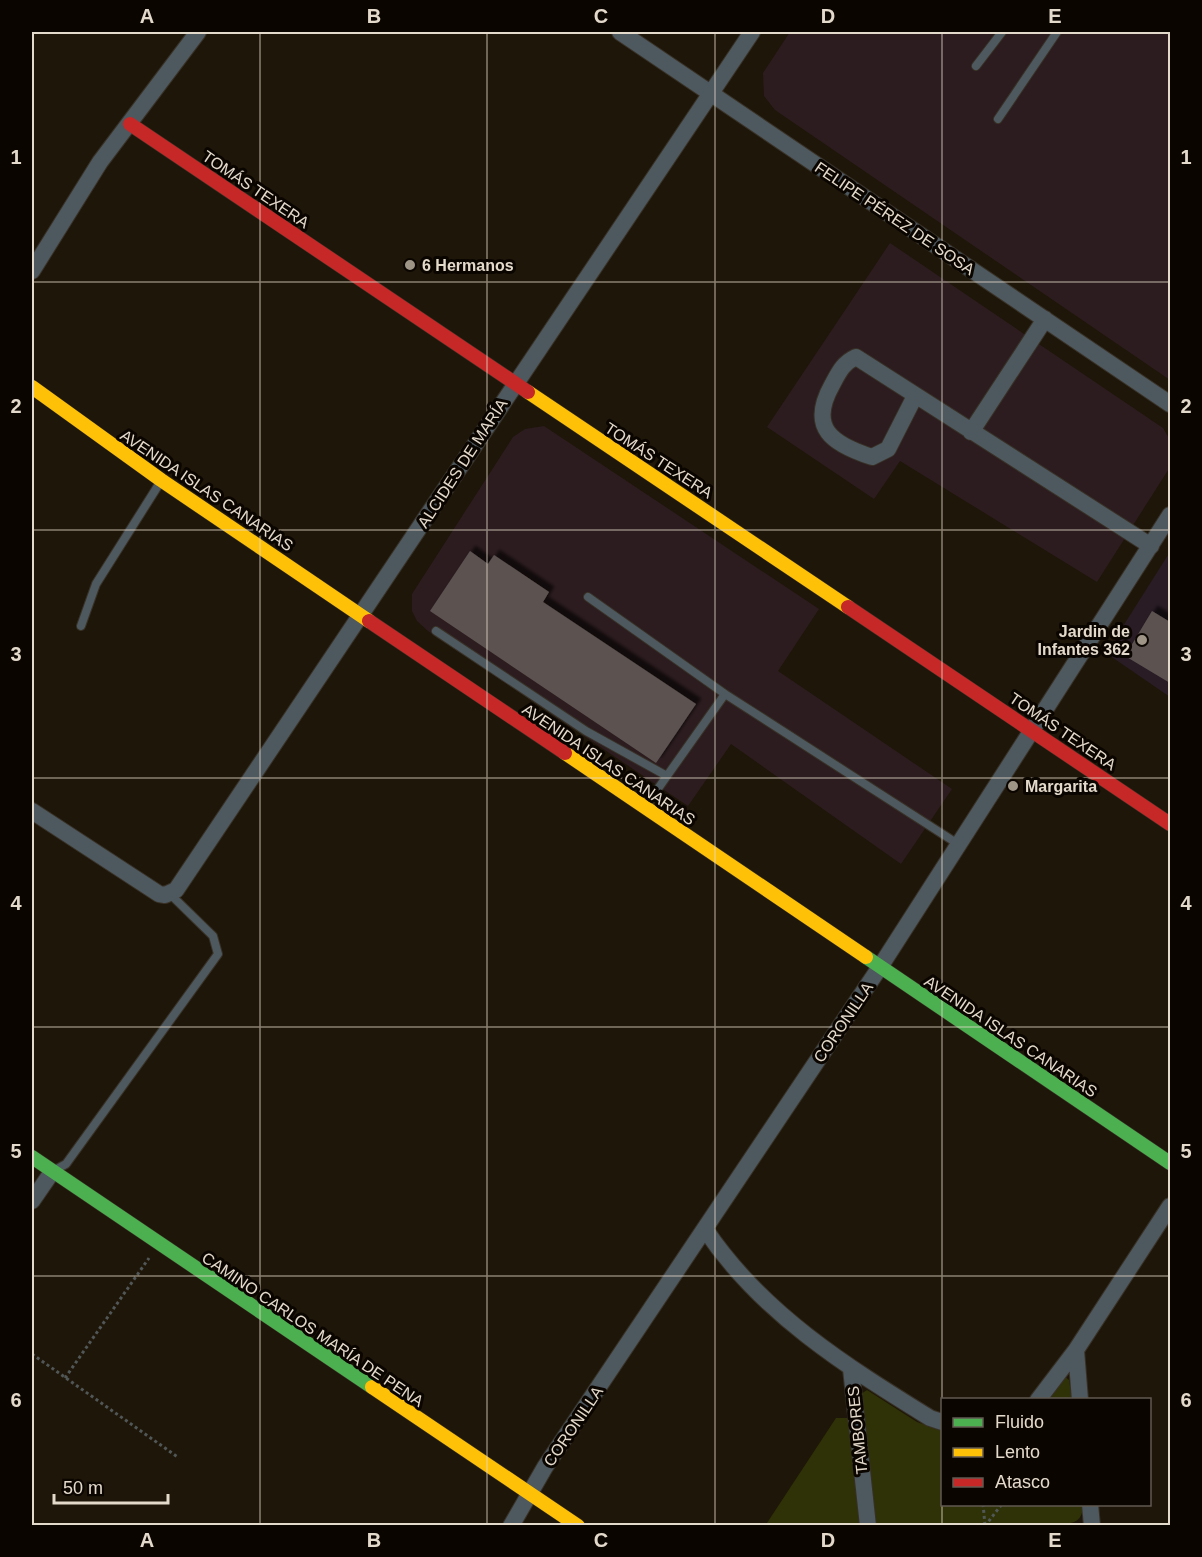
<svg xmlns="http://www.w3.org/2000/svg" width="1202" height="1557" viewBox="0 0 1202 1557" font-family="Arial,sans-serif">
<defs>
<filter id="shadow"><feDropShadow dx="5.5" dy="-5.5" stdDeviation="1.5" flood-color="#0009"/></filter>
</defs>
<rect width="100%" height="100%" fill="#1e1609"/>
<path fill="#2c1c1f" d="M 790,32 L 1170,32 L 1170,380 L 775,110 L 764,96 L 763,73 Z
M 890,243 L 1163,428 L 1170,440 L 1170,467 L 1097,582 L 900,461 L 874,499 L 767,427 Z
M 544,426 L 819,609 L 778,671 L 952,789 L 901,864 L 731,744 L 688,806 L 428,631 L 417,621 L 412,611 L 412,594 L 513,437 L 525,429 Z"/>
<path fill="#291c25" d="M 1170,552 L 1170,697 L 1106,653 Z"/>
<path fill="#2e3206" d="M 1064,1376 L 1069,1380 L 1072,1399 L 1044,1400 Z
M 867,1390 L 917,1422 L 942,1431 L 942,1504 L 1083,1505 C 1083,1511 1082,1517 1076,1521 C 1057,1532 903,1525 871,1525 L 861,1394 Z
M 836,1418 L 850,1418 L 861,1525 L 765,1526 Z"/>
<path fill="#5c5351" filter="url(#shadow)" d="M 470,551 L 488,564 L 494,555 L 549,592 L 543,602 L 696,704 L 656,763 L 430,611 Z
M 1152,611 L 1170,622 L 1170,683 L 1125,656 Z"/>
<g fill="none" stroke-linecap="round" stroke-linejoin="round">
<g stroke="#383126" stroke-width="10">
<path id="lane" d="M 976,66 L 1002,32
M 998,119 L 1057,32
M 588,597 L 725,694 L 958,844
M 81,626 L 96,584 L 161,481
M 436,631 L 586,731 L 667,776
M 645,807 L 725,694
M 55,1170 L 66,1164 L 218,954 L 213,936 L 170,894"/>
</g>
<g stroke="#383126" stroke-width="18">
<path id="street" d="M 620,32 L 1170,404
M 32,271 L 100,162 L 198,32
M 915,396 L 888,449 L 872,457 C 832,444 808,428 832,385 C 839,372 843,363 856,357 L 1151,546
M 971,432 L 1045,319
M 32,811 L 159,894 L 165,895 L 176,890 L 752,32
M 32,1201 L 52,1172
M 705,1229 C 761,1313 846,1366 930,1418 L 942,1422
M 1076,1350 L 1080,1400
M 851,1369 L 868,1526
M 1038,1400 L 1076,1350 L 1170,1206
M 1090,1504 L 1092,1526
M 511,1526 L 545,1467 L 880,967 L 1170,515"/>
</g>
<g stroke="#383126" stroke-width="15">
<path id="fast" d="M 866,957 L 1170,1163
M 32,1157 L 372,1387"/>
</g>
<g stroke="#383126" stroke-width="15">
<path id="slow" d="M 32,387 L 161,480 L 369,621
M 528,392 L 848,607
M 565,753 L 866,957
M 372,1387 L 578,1526"/>
</g>
<g stroke="#383126" stroke-width="15">
<path id="jam" d="M 130,124 L 528,392
M 848,607 L 1170,824
M 369,621 L 565,753"/>
</g>
<path stroke="#515656" stroke-width="3" stroke-dasharray="3 3" stroke-linecap="butt" d="M 32,1354 L 179,1458
M 65,1378 L 149,1258
M 983,1504 L 985,1525
M 985,1526 L 1002,1504"/>
<use href="#lane" stroke="#4e585f" stroke-width="8"/>
<use href="#street" stroke="#4e585f" stroke-width="16"/>
<use href="#fast" stroke="#4caf50" stroke-width="14"/>
<use href="#slow" stroke="#ffc107" stroke-width="14"/>
<use href="#jam" stroke="#c62828" stroke-width="14"/>
</g>
<path fill="none" stroke="#e4dacb" stroke-width="1.5" stroke-opacity="0.55" d="M 260,32 L 260,1526M 487,32 L 487,1526M 715,32 L 715,1526M 942,32 L 942,1526M 32,282 L 1170,282M 32,530 L 1170,530M 32,778 L 1170,778M 32,1027 L 1170,1027M 32,1276 L 1170,1276"/>
<g fill="#9f9587" stroke="#0b0500" stroke-width="2">
<circle cx="410" cy="265" r="6"/>
<circle cx="1142" cy="640" r="6"/>
<circle cx="1013" cy="786" r="6"/>
</g>
<g text-anchor="middle" stroke-width="6" stroke-linejoin="round" paint-order="stroke">
<g font-size="16" fill="#e4dacb" stroke="#0b0500">
<text transform="translate(256 189) rotate(34)" y="6">TOMÁS TEXERA</text>
<text transform="translate(895 218) rotate(34)" y="6">FELIPE PÉREZ DE SOSA</text>
<text transform="translate(659 460) rotate(33)" y="6">TOMÁS TEXERA</text>
<text transform="translate(462 463) rotate(-57)" y="6">ALCIDES DE MARÍA</text>
<text transform="translate(207 490) rotate(34)" y="6">AVENIDA ISLAS CANARIAS</text>
<text transform="translate(1063 731) rotate(34)" y="6">TOMÁS TEXERA</text>
<text transform="translate(609 764) rotate(34)" y="6">AVENIDA ISLAS CANARIAS</text>
<text transform="translate(843 1022) rotate(-56)" y="6">CORONILLA</text>
<text transform="translate(1011 1036) rotate(34)" y="6">AVENIDA ISLAS CANARIAS</text>
<text transform="translate(313 1329) rotate(34)" y="6">CAMINO CARLOS MARÍA DE PENA</text>
<text transform="translate(573 1426) rotate(-56)" y="6">CORONILLA</text>
<text transform="translate(857 1430) rotate(-96)" y="6">TAMBORES</text>
</g>
<g font-size="16" font-weight="bold" fill="#e4dacb" stroke="#0b0500" text-anchor="start">
<text x="422" y="271">6 Hermanos</text>
<text x="1130" y="637" text-anchor="end">Jardin de<tspan x="1130" dy="18">Infantes 362</tspan></text>
<text x="1025" y="792">Margarita</text>
</g>
</g>
<rect width="1202" height="1557" fill="none" stroke="#0b0500" stroke-width="66"/>
<rect x="941" y="1398" width="210" height="108" fill="#0b0500" stroke="#625a51" stroke-width="1.5"/>
<rect x="953" y="1418" width="30" height="9" fill="#4caf50" stroke="#625a51" stroke-width="1.5"/>
<text x="995" y="1428" font-size="18" fill="#e4dacb">Fluido</text>
<rect x="953" y="1448" width="30" height="9" fill="#ffc107" stroke="#625a51" stroke-width="1.5"/>
<text x="995" y="1458" font-size="18" fill="#e4dacb">Lento</text>
<rect x="953" y="1478" width="30" height="9" fill="#c62828" stroke="#625a51" stroke-width="1.5"/>
<text x="995" y="1488" font-size="18" fill="#e4dacb">Atasco</text>
<path d="M54 1494v9h114v-9" fill="none" stroke="#e4dacb" stroke-width="3"/>
<text x="63" y="1494" font-size="18" fill="#e4dacb" stroke="#0b0500" stroke-width="4.5" paint-order="stroke">50 m</text>
<rect x="33" y="33" width="1136" height="1491" fill="none" stroke="#e4dacb" stroke-width="2"/>
<g font-size="20" text-anchor="middle" font-weight="bold" fill="#e4dacb">
<text x="147" y="23">A</text>
<text x="374" y="23">B</text>
<text x="601" y="23">C</text>
<text x="828" y="23">D</text>
<text x="1055" y="23">E</text>
<text x="16" y="164">1</text>
<text x="1186" y="164">1</text>
<text x="16" y="413">2</text>
<text x="1186" y="413">2</text>
<text x="16" y="661">3</text>
<text x="1186" y="661">3</text>
<text x="16" y="910">4</text>
<text x="1186" y="910">4</text>
<text x="16" y="1158">5</text>
<text x="1186" y="1158">5</text>
<text x="16" y="1407">6</text>
<text x="1186" y="1407">6</text>
<text x="147" y="1547">A</text>
<text x="374" y="1547">B</text>
<text x="601" y="1547">C</text>
<text x="828" y="1547">D</text>
<text x="1055" y="1547">E</text>
</g>
</svg>
